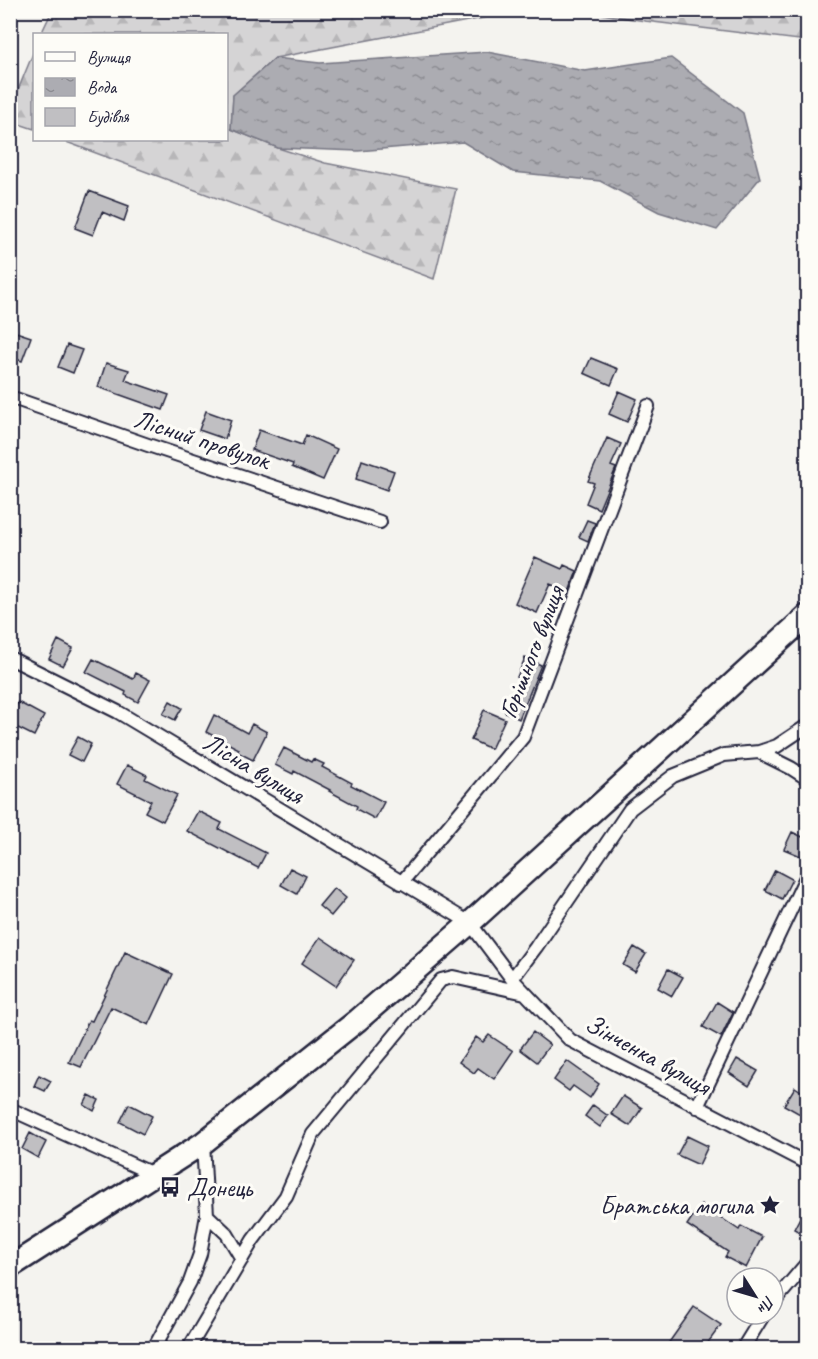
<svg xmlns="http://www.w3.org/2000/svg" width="818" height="1359" viewBox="0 0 818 1359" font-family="Caveat,sans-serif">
<defs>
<pattern id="forest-firs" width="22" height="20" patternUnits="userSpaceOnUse" patternTransform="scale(1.5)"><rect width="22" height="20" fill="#d5d4d5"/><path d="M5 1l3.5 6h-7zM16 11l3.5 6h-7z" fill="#b7b6b8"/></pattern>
<pattern id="water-ripples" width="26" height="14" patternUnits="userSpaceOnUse" patternTransform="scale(1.5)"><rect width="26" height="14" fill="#acacb2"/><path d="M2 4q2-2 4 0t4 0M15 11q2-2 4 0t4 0" fill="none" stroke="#8c8c92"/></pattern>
</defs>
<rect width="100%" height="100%" fill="#f4f3ef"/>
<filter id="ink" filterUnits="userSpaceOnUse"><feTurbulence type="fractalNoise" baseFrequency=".0167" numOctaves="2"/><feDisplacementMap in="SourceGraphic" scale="12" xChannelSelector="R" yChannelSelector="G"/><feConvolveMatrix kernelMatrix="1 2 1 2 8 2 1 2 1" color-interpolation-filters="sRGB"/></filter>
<g filter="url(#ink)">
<path fill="url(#forest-firs)" stroke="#7c7b88" stroke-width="1.5" d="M 52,11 L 520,11 L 275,58 L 233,95 L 231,129 L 278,148 L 325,163 L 456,189 L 434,279 L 61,140 L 226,140 L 226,34 L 41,34 Z
M 583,11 L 807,11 L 807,41 L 645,21 Z
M 34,51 L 34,129 L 10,121 L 11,107 Z"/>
<path fill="url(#water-ripples)" stroke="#757582" stroke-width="1.5" d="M 487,52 L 585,71 L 671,58 L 743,113 L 760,178 L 717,230 L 659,212 L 600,181 L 513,172 L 463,142 L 358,151 L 278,148 L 231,129 L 233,95 L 275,58 L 320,63 Z"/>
<path fill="#c0bfc2" stroke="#22223b" stroke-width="1.5" d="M 89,191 L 129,206 L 124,221 L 102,212 L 93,235 L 75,228 Z
M 10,330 L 31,337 L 22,361 L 10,357 Z
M 67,345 L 82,350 L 73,373 L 58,367 Z
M 591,358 L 618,369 L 611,385 L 584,373 Z
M 106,363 L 129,370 L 125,380 L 169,395 L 163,410 L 98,387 Z
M 619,391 L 637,399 L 627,422 L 609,414 Z
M 206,411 L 231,420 L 225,439 L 199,430 Z
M 259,430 L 302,445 L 306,435 L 337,449 L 323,480 L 292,467 L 293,464 L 252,450 Z
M 607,438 L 621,444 L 611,466 L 616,468 L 599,509 L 586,503 L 594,483 L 588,481 Z
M 362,460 L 394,471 L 387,490 L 356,479 Z
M 587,520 L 595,523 L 588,541 L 579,537 Z
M 535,557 L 562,569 L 564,565 L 577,571 L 569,592 L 550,584 L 537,613 L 515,603 Z
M 58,640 L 73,648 L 63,666 L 49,659 Z
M 525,658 L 541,665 L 519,719 L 505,712 L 520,678 L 517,677 Z
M 93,659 L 133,679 L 136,673 L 150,680 L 138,702 L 125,695 L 126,692 L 86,672 Z
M 170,701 L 182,708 L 175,720 L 163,714 Z
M 18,702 L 44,716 L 34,736 L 10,724 L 10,717 Z
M 484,710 L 505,719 L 491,749 L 471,740 Z
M 214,715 L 247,733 L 252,724 L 267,732 L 253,760 L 237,752 L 239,749 L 206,732 Z
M 78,737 L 91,744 L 82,762 L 68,755 Z
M 284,748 L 311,762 L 313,759 L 324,764 L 322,767 L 352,783 L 351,785 L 384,802 L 375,819 L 356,809 L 357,806 L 329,791 L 330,790 L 294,771 L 293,774 L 275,765 Z
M 127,765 L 147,775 L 145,779 L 177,795 L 163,821 L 145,812 L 151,801 L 117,784 Z
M 198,811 L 222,823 L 219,829 L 266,853 L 258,868 L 187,831 Z
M 792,832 L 807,839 L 807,848 L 803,857 L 784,849 Z
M 290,868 L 306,876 L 297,894 L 281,885 Z
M 775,870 L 792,879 L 782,899 L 765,890 Z
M 334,888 L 346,898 L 331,916 L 319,906 Z
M 320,937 L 354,960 L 336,986 L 302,963 Z
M 634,947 L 646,954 L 635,972 L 623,965 Z
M 125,952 L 173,974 L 149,1025 L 111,1007 L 81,1067 L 69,1062 L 89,1020 L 92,1021 Z
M 668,969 L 683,977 L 672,996 L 658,988 Z
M 717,1002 L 733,1012 L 721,1037 L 703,1027 Z
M 533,1032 L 550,1045 L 537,1062 L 520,1049 Z
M 489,1035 L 513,1051 L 494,1079 L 478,1068 L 474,1073 L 459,1062 L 476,1037 L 483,1042 Z
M 737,1059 L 758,1071 L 749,1086 L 729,1073 Z
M 567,1061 L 599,1084 L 590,1098 L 573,1086 L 569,1091 L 554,1080 Z
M 39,1075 L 51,1081 L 45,1091 L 34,1086 Z
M 795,1087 L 807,1095 L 807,1118 L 784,1105 Z
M 89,1095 L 99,1100 L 94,1111 L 84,1105 Z
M 623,1096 L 642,1108 L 630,1126 L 611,1114 Z
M 129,1104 L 152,1116 L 143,1134 L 120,1122 Z
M 593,1105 L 608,1116 L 600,1127 L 585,1116 Z
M 30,1133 L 46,1142 L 38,1158 L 22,1149 Z
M 687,1136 L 708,1146 L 699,1165 L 677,1155 Z
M 701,1204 L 739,1230 L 741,1226 L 762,1237 L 746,1268 L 725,1257 L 728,1252 L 687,1225 Z
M 807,1204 L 807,1236 L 794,1229 Z
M 694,1307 L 721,1325 L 704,1348 L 665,1348 Z"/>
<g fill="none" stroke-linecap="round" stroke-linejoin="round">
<g stroke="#22223b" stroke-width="16">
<path id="minor" d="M 10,397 L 148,445 L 380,522
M 10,658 L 118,712 L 470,923 L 512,979 L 570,1040 L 808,1164
M 759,752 L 791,768 L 808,779
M 401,883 L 523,737 L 648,406
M 512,979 L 536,947 L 630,809 L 673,776 L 724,755 L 759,752 L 777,746 L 804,728
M 697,1107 L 808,873
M 10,1109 L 155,1175
M 207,1215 L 227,1234 L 242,1259
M 773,1303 L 808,1262
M 154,1348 L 190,1282 L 200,1254 L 207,1215 L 203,1143
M 189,1348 L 253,1240 L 286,1196 L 313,1134 L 441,980 L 453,977 L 525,993
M 743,1348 L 764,1314"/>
</g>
<g stroke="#22223b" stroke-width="26">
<path id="trunk" d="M 10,1267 L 203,1143 L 358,1020 L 470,923 L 808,615"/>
</g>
<use href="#minor" stroke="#fdfcf7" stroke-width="12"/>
<use href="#trunk" stroke="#fdfcf7" stroke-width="21"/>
</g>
</g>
<defs>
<g id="bus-bare" transform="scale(1.62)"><path d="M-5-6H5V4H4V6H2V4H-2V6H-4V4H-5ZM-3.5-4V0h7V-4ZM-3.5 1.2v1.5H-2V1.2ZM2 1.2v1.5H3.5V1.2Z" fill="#22223b" stroke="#fdfcf7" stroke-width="2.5" paint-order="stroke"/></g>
<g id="sight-bare" transform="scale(1.62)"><path d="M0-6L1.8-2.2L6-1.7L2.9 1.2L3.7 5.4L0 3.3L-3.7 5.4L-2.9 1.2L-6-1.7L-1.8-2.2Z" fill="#22223b" stroke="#fdfcf7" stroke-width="2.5" paint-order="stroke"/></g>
</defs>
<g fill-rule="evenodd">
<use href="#bus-bare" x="170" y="1187"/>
<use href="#sight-bare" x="770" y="1205"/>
</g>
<g text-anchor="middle" stroke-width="6" stroke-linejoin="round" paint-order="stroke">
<g font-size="26" fill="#22223b" stroke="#fdfcf7">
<text transform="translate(202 439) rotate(18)" y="9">Лісний провулок</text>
<text transform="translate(531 652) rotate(-69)" y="9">Горішного вулиця</text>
<text transform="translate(254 768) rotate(31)" y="9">Лісна вулиця</text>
<text transform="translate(648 1054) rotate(29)" y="9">Зінченка вулиця</text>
</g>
<g font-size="26" fill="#22223b" stroke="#fdfcf7" text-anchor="start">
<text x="187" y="1196">Донець</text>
<text x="753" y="1214" text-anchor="end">Братська могила</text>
</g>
</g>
<rect width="818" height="1359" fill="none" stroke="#fdfcf7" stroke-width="36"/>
<rect x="18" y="18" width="782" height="1323" fill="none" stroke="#22223b" stroke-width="2" filter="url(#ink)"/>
<rect x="33" y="33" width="195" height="108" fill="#fdfcf7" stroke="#a5a5ac" stroke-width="1.5"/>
<rect x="45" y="52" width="30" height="9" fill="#fdfcf7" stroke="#a5a5ac" stroke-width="1.5"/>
<text x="87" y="63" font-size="18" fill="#22223b">Вулиця</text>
<rect x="45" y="78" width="30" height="18" fill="url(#water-ripples)" stroke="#a5a5ac" stroke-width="1.5"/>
<text x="87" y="93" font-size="18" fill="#22223b">Вода</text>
<rect x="45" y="108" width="30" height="18" fill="#c0bfc2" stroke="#a5a5ac" stroke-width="1.5"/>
<text x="87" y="123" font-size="18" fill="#22223b">Будівля</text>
<g transform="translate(755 1296) rotate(127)"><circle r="28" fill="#fdfcf7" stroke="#a5a5ac" stroke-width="1.5"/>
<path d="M0-4.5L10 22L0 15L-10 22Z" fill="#22223b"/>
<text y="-9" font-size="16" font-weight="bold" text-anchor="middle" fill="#22223b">Пн</text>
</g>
</svg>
